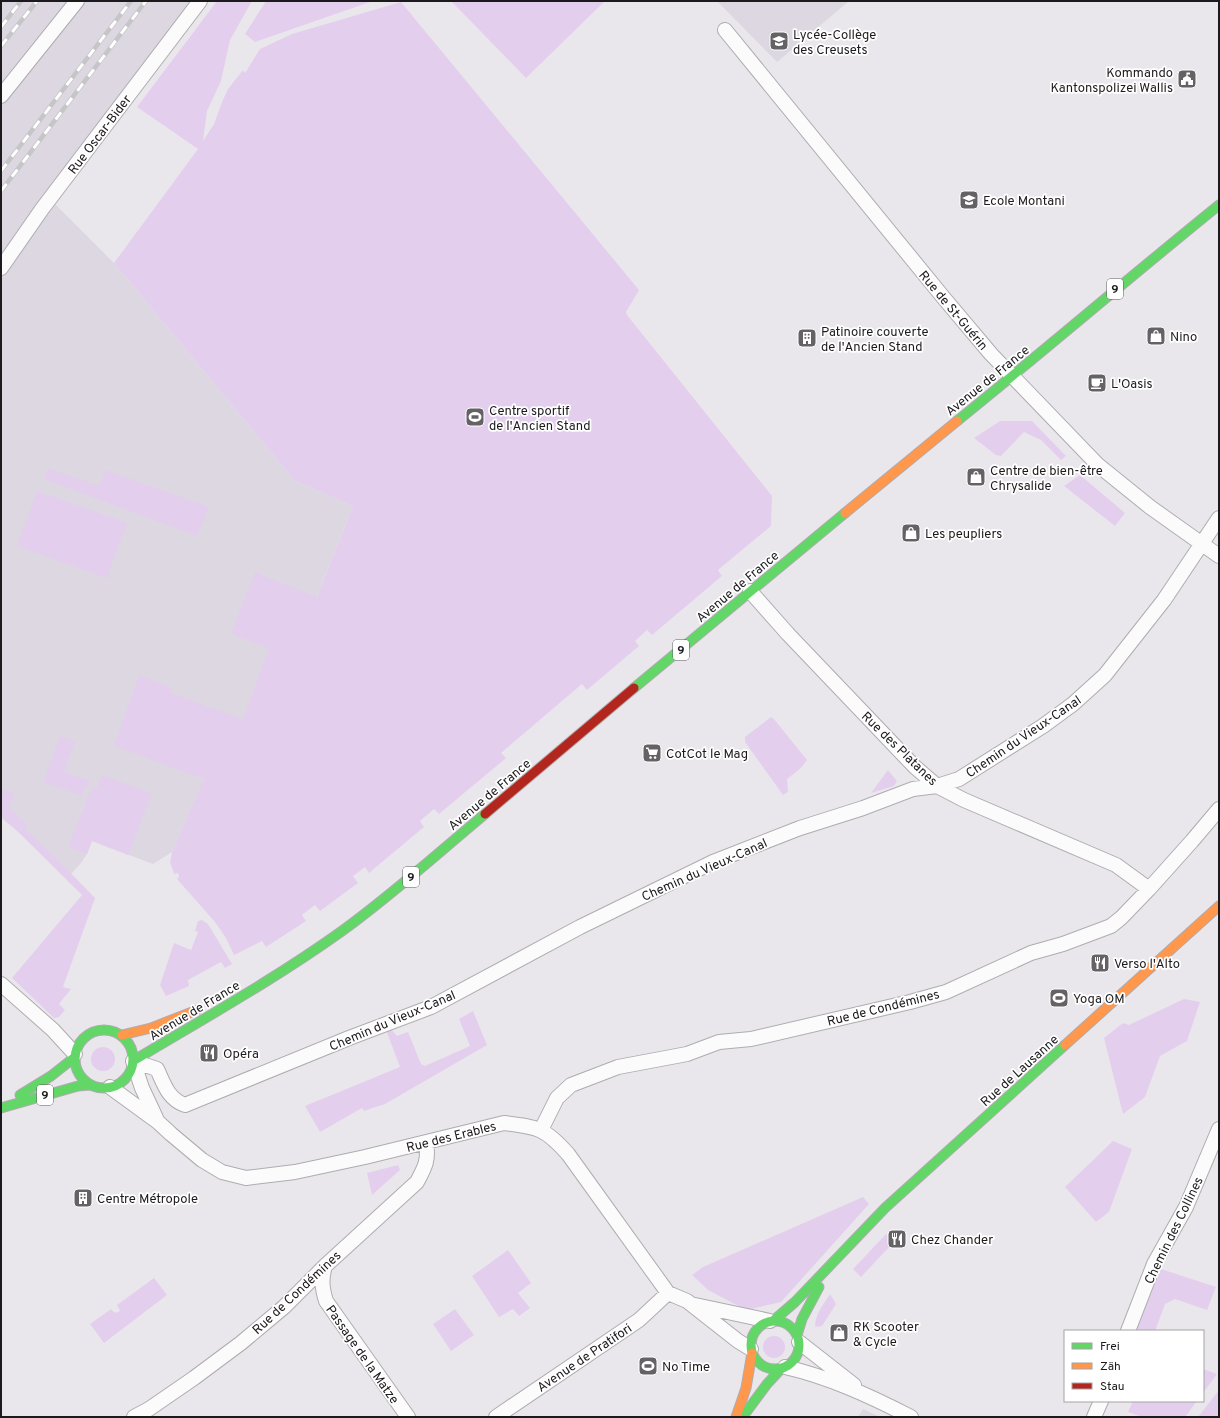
<svg xmlns="http://www.w3.org/2000/svg" width="1220" height="1418" viewBox="0 0 1220 1418" font-family="Overpass,sans-serif">
<rect width="100%" height="100%" fill="#eae7ec"/>
<path fill="#dcd7e0" d="M 1,1 L 200,1 L 50,199 L 114,263 L 295,481 L 353,506 L 295,652 L 209,770 L 172,852 L 153,864 L 92,841 L 87,854 L 81,863 L 71,874 L 1,818 Z
M 717,1 L 849,1 L 777,62 Z
M 863,1409 L 880,1417 L 858,1417 Z"/>
<path fill="#e3cfed" d="M 217,1 L 252,1 L 230,40 L 221,81 L 207,111 L 203,141 L 214,124 L 222,102 L 228,89 L 243,70 L 245,73 L 260,49 L 292,34 L 401,2 L 639,290 L 626,312 L 627,315 L 772,496 L 771,526 L 718,570 L 722,576 L 652,635 L 647,630 L 635,641 L 639,646 L 587,690 L 582,684 L 501,753 L 506,758 L 439,814 L 434,809 L 420,821 L 424,827 L 369,873 L 365,867 L 353,876 L 358,883 L 320,911 L 315,905 L 302,915 L 306,921 L 266,947 L 262,941 L 234,955 L 226,938 L 215,922 L 177,879 L 179,877 L 178,873 L 174,874 L 170,862 L 172,852 L 205,777 L 201,778 L 114,746 L 139,675 L 172,688 L 170,693 L 243,719 L 269,648 L 231,634 L 255,572 L 317,597 L 353,506 L 295,481 L 114,263 L 198,149 L 137,107 Z
M 266,1 L 373,1 L 255,42 L 245,34 Z
M 451,1 L 605,1 L 526,78 Z
M 1000,421 L 1032,421 L 1066,456 L 1061,460 L 1041,440 L 1024,432 L 1001,456 L 996,455 L 974,438 Z
M 48,468 L 99,486 L 106,470 L 209,507 L 197,536 L 44,479 Z
M 1080,475 L 1125,513 L 1115,526 L 1064,486 Z
M 37,491 L 127,523 L 107,578 L 17,546 Z
M 771,717 L 774,719 L 807,760 L 801,768 L 787,779 L 788,792 L 783,795 L 745,742 L 745,737 Z
M 60,736 L 74,741 L 75,742 L 64,772 L 90,781 L 88,786 L 86,785 L 82,796 L 43,782 Z
M 888,770 L 897,781 L 894,786 L 871,793 Z
M 102,775 L 152,793 L 128,855 L 92,841 L 87,854 L 70,848 L 69,844 L 92,787 L 97,788 Z
M 1,788 L 4,790 L 15,793 L 9,807 L 27,825 L 26,830 L 52,854 L 95,898 L 63,987 L 71,989 L 59,1004 L 65,1010 L 59,1017 L 54,1018 L 12,978 L 82,895 L 1,815 Z
M 202,920 L 208,924 L 232,964 L 225,968 L 221,962 L 188,980 L 189,986 L 166,996 L 160,985 L 174,943 L 191,950 L 198,932 L 195,931 L 198,921 Z
M 1184,999 L 1200,1002 L 1187,1041 L 1160,1056 L 1145,1097 L 1123,1114 L 1104,1038 L 1123,1023 L 1129,1025 Z
M 473,1011 L 487,1045 L 385,1104 L 364,1111 L 362,1108 L 320,1132 L 305,1106 L 400,1067 L 386,1030 L 390,1028 L 397,1036 L 408,1032 L 421,1064 L 425,1066 L 470,1046 L 459,1019 Z
M91 1059a12 12 0 1 1 24 0a12 12 0 1 1-24 0Z
M 1113,1141 L 1132,1149 L 1109,1212 L 1096,1222 L 1065,1187 Z
M 398,1165 L 400,1170 L 372,1195 L 367,1173 Z
M 863,1197 L 869,1204 L 781,1302 L 746,1310 L 708,1290 L 692,1275 L 703,1267 Z
M 886,1234 L 894,1242 L 861,1277 L 853,1269 Z
M 508,1250 L 531,1283 L 518,1293 L 530,1308 L 519,1316 L 513,1309 L 499,1317 L 472,1276 Z
M 1161,1269 L 1216,1287 L 1207,1310 L 1175,1299 L 1165,1304 L 1155,1331 L 1136,1331 Z
M 154,1278 L 167,1295 L 104,1343 L 90,1324 L 111,1309 L 115,1313 L 120,1311 L 117,1305 Z
M 830,1294 L 836,1304 L 822,1326 L 815,1327 C 815,1314 823,1305 830,1294 Z
M 455,1309 L 474,1335 L 451,1351 L 433,1324 Z
M763 1347a11 11 0 1 1 22 0a11 11 0 1 1-22 0Z
M 1203,1369 L 1217,1374 L 1203,1393 Z
M 1219,1390 L 1219,1417 L 1198,1417 Z
M 1133,1401 L 1197,1401 L 1185,1417 L 1142,1417 L 1128,1412 Z"/>
<g fill="none" stroke-linecap="round" stroke-linejoin="round">
<g stroke="#aeacaf" stroke-width="16">
<path id="street" d="M 725,30 L 943,297 L 991,354 L 1098,465 L 1150,507 L 1219,556
M 1,96 L 77,1
M 1,268 L 42,209 L 200,1
M 750,591 L 788,634 L 915,767 L 937,786 L 964,800 L 1116,865 L 1149,889
M 1,984 L 53,1030 L 75,1054
M 133,1061 L 157,1069 C 164,1084 168,1099 185,1105 L 349,1038 L 431,1007 L 580,927 L 713,862 L 800,828 L 863,808 L 913,789 L 937,786 L 959,779 L 1043,726 L 1073,704 L 1105,675 L 1164,600 L 1219,518
M 133,1061 L 142,1088 L 156,1118
M 110,1087 L 158,1122 L 171,1134 L 202,1160 L 222,1172 L 246,1178 L 295,1172 L 365,1157 L 504,1123 C 538,1127 545,1128 568,1154 L 668,1293
M 541,1130 L 557,1098 L 571,1085 L 618,1067 L 687,1054 L 719,1042 L 751,1039 L 910,1002 L 946,992 L 1031,953 L 1063,944 L 1111,926 L 1121,918 L 1149,889 L 1192,841 L 1219,809
M 325,1266 C 321,1279 322,1288 326,1301 L 408,1417
M 668,1293 L 687,1301 L 738,1341 L 751,1349
M 695,1305 L 770,1321
M 1128,1331 L 1154,1264 L 1186,1207 L 1219,1129
M 799,1342 L 854,1385
M 785,1367 C 829,1377 870,1396 911,1417
M 134,1417 L 149,1409 L 194,1378 L 241,1343 L 284,1307 L 325,1266 L 417,1182 C 425,1167 429,1160 426,1143
M 496,1417 L 639,1320 L 668,1293
M 1094,1417 L 1101,1401"/>
</g>
<g stroke="#aeacaf" stroke-width="11">
<path id="fast" d="M 957,421 C 1045,350 1131,276 1219,205
M 634,688 L 845,513
M75 1059a29 29 0 1 1 58 0a29 29 0 1 1-58 0Z
M 133,1061 C 203,1019 275,979 342,931 C 392,895 438,853 485,814
M 20,1095 L 51,1076 L 75,1057
M 1,1108 L 78,1086 L 90,1085
M751 1345a24 24 0 1 1 48 0a24 24 0 1 1-48 0Z
M 773,1321 L 795,1302 L 885,1208 L 1065,1045
M 797,1335 L 802,1319 L 819,1287
M 744,1415 L 767,1384 L 781,1369"/>
</g>
<g stroke="#aeacaf" stroke-width="11">
<path id="slow" d="M 845,513 L 957,421
M 122,1035 L 151,1028 L 197,1010
M 1065,1045 L 1219,906
M 736,1417 L 746,1388 L 752,1353"/>
</g>
<g stroke="#aeacaf" stroke-width="11">
<path id="jam" d="M 485,814 L 634,688"/>
</g>
<use href="#street" stroke="#fcfbfc" stroke-width="14"/>
<use href="#fast" stroke="#63d668" stroke-width="9"/>
<use href="#slow" stroke="#ff974d" stroke-width="9"/>
<use href="#jam" stroke="#b3261e" stroke-width="9"/>
<g stroke="#c6c5c7" stroke-width="4.5">
<path id="rail" d="M 1,27 L 21,1
M 1,46 L 37,1
M 1,171 L 131,1
M 1,191 L 146,1"/>
</g>
<use href="#rail" stroke="#fff" stroke-width="3" stroke-dasharray="9" stroke-linecap="butt"/>
</g>
<defs>
<g id="university-square" transform="scale(1)"><rect x="-9" y="-9" width="18" height="18" rx="4" fill="#646265" stroke="#fff"/><path d="M0-5L7-2L0 1L-7-2ZM-4 1L0 2.5L4 1V4Q0 6-4 4Z" fill="#fff"/></g>
<g id="civic-square" transform="scale(1)"><rect x="-9" y="-9" width="18" height="18" rx="4" fill="#646265" stroke="#fff"/><path d="M-.6-6.5H3V-4.5H.6V-3L4-1V1h2V6H-6V1h2V-1L-.6-3ZM-1.2 2.5V6h2.4V2.5Z" fill="#fff"/></g>
<g id="school-square" transform="scale(1)"><rect x="-9" y="-9" width="18" height="18" rx="4" fill="#646265" stroke="#fff"/><path d="M0-5L7-2L0 1L-7-2ZM-4 1L0 2.5L4 1V4Q0 6-4 4Z" fill="#fff"/></g>
<g id="shop-square" transform="scale(1)"><rect x="-9" y="-9" width="18" height="18" rx="4" fill="#646265" stroke="#fff"/><path d="M-5-2.5h2.3a2.7 3.5 0 0 1 5.4 0H5L5.5 6h-11ZM-1.5-2.5h3a1.5 2.3 0 0 0-3 0Z" fill="#fff"/></g>
<g id="building-square" transform="scale(1)"><rect x="-9" y="-9" width="18" height="18" rx="4" fill="#646265" stroke="#fff"/><path d="M-4-6H4V6H1V3H-1V6H-4ZM-2.5-4.3h1.7v1.8h-1.7ZM.8-4.3h1.7v1.8H.8ZM-2.5-1h1.7V.8h-1.7ZM.8-1h1.7V.8H.8Z" fill="#fff"/></g>
<g id="cafe-square" transform="scale(1)"><rect x="-9" y="-9" width="18" height="18" rx="4" fill="#646265" stroke="#fff"/><path d="M-5.5-4.5H6V0H3Q3 3.5 0 3.5H-2.5Q-5.5 3.5-5.5 0ZM3-3.2v2h1.7v-2ZM-6 4.5H4V6H-6Z" fill="#fff"/></g>
<g id="stadium-square" transform="scale(1)"><rect x="-9" y="-9" width="18" height="18" rx="4" fill="#646265" stroke="#fff"/><path d="M0-5a6.5 5 0 1 0 0 10a6.5 5 0 1 0 0-10ZM-3.5-1.8h7v3.6h-7Z" fill="#fff"/></g>
<g id="supermarket-square" transform="scale(1)"><rect x="-9" y="-9" width="18" height="18" rx="4" fill="#646265" stroke="#fff"/><path d="M-6-5.5h2.5l.6 2H6L4.5 2H-2.5L-4.4-4H-6ZM-1.5 3.2a1.3 1.3 0 1 0 .1 0ZM3 3.2a1.3 1.3 0 1 0 .1 0Z" fill="#fff"/></g>
<g id="restaurant-square" transform="scale(1)"><rect x="-9" y="-9" width="18" height="18" rx="4" fill="#646265" stroke="#fff"/><path d="M-5-6h1v4h1v-4h1v4h1v-4h1v5L-1.5 .5V6h-2V.5L-5-1ZM5-6V6H3V1.5H1.5Q1.5-4 5-6Z" fill="#fff"/></g>
</defs>
<g fill-rule="evenodd">
<use href="#university-square" x="779" y="41"/>
<use href="#civic-square" x="1187" y="79"/>
<use href="#school-square" x="969" y="200"/>
<use href="#shop-square" x="1156" y="336"/>
<use href="#building-square" x="807" y="338"/>
<use href="#cafe-square" x="1097" y="383"/>
<use href="#stadium-square" x="475" y="417"/>
<use href="#shop-square" x="976" y="477"/>
<use href="#shop-square" x="911" y="533"/>
<use href="#supermarket-square" x="652" y="753"/>
<use href="#restaurant-square" x="1100" y="963"/>
<use href="#stadium-square" x="1059" y="998"/>
<use href="#restaurant-square" x="209" y="1053"/>
<use href="#building-square" x="83" y="1198"/>
<use href="#restaurant-square" x="897" y="1239"/>
<use href="#shop-square" x="839" y="1333"/>
<use href="#stadium-square" x="648" y="1366"/>
</g>
<g text-anchor="middle" stroke-width="3.5" stroke-linejoin="round" paint-order="stroke">
<g fill="#fff" stroke="#605f60" stroke-width="1">
<rect x="1107" y="279" width="16" height="20" rx="3"/>
<rect x="673" y="640" width="16" height="20" rx="3"/>
<rect x="403" y="867" width="16" height="20" rx="3"/>
<rect x="37" y="1085" width="16" height="20" rx="3"/>
</g>
<g font-size="12" font-weight="bold" fill="#1c1a1c">
<text x="1115" y="293">9</text>
<text x="681" y="654">9</text>
<text x="411" y="881">9</text>
<text x="45" y="1099">9</text>
</g>
<g font-size="13" fill="#1c1a1c" stroke="#fff" text-anchor="start">
<text x="793" y="39">Lycée-Collège<tspan x="793" dy="15">des Creusets</tspan></text>
<text x="1173" y="77" text-anchor="end">Kommando<tspan x="1173" dy="15">Kantonspolizei Wallis</tspan></text>
<text x="983" y="205">Ecole Montani</text>
<text x="821" y="336">Patinoire couverte<tspan x="821" dy="15">de l'Ancien Stand</tspan></text>
<text x="1170" y="341">Nino</text>
<text x="1111" y="388">L'Oasis</text>
<text x="489" y="415">Centre sportif<tspan x="489" dy="15">de l'Ancien Stand</tspan></text>
<text x="990" y="475">Centre de bien-être<tspan x="990" dy="15">Chrysalide</tspan></text>
<text x="925" y="538">Les peupliers</text>
<text x="666" y="758">CotCot le Mag</text>
<text x="1114" y="968">Verso l'Alto</text>
<text x="1073" y="1003">Yoga OM</text>
<text x="223" y="1058">Opéra</text>
<text x="97" y="1203">Centre Métropole</text>
<text x="911" y="1244">Chez Chander</text>
<text x="853" y="1331">RK Scooter<tspan x="853" dy="15">&amp; Cycle</tspan></text>
<text x="662" y="1371">No Time</text>
</g>
<g font-size="13" fill="#1c1a1c" stroke="#fff">
<text transform="translate(99 134) rotate(-53)" y="5">Rue Oscar-Bider</text>
<text transform="translate(954 310) rotate(50)" y="5">Rue de St-Guérin</text>
<text transform="translate(987 380) rotate(-39)" y="5">Avenue de France</text>
<text transform="translate(737 586) rotate(-40)" y="5">Avenue de France</text>
<text transform="translate(1023 736) rotate(-34)" y="5">Chemin du Vieux-Canal</text>
<text transform="translate(900 748) rotate(44)" y="5">Rue des Platanes</text>
<text transform="translate(489 794) rotate(-40)" y="5">Avenue de France</text>
<text transform="translate(704 869) rotate(-24)" y="5">Chemin du Vieux-Canal</text>
<text transform="translate(883 1007) rotate(-14)" y="5">Rue de Condémines</text>
<text transform="translate(194 1010) rotate(-31)" y="5">Avenue de France</text>
<text transform="translate(392 1020) rotate(-23)" y="5">Chemin du Vieux-Canal</text>
<text transform="translate(1019 1070) rotate(-42)" y="5">Rue de Lausanne</text>
<text transform="translate(451 1136) rotate(-14)" y="5">Rue des Erables</text>
<text transform="translate(1173 1230) rotate(-64)" y="5">Chemin des Collines</text>
<text transform="translate(296 1292) rotate(-43)" y="5">Rue de Condémines</text>
<text transform="translate(363 1354) rotate(55)" y="5">Passage de la Matze</text>
<text transform="translate(584 1357) rotate(-34)" y="5">Avenue de Pratifori</text>
</g>
</g>
<rect width="1220" height="1418" fill="none" stroke="#1c1a1c" stroke-width="4"/>
<rect x="1064" y="1330" width="140" height="72" fill="#ffffff" stroke="#a4a3a4"/>
<rect x="1072" y="1343" width="20" height="6" fill="#63d668" stroke="#a4a3a4"/>
<text x="1100" y="1350" font-size="12" fill="#1c1a1c">Frei</text>
<rect x="1072" y="1363" width="20" height="6" fill="#ff974d" stroke="#a4a3a4"/>
<text x="1100" y="1370" font-size="12" fill="#1c1a1c">Zäh</text>
<rect x="1072" y="1383" width="20" height="6" fill="#b3261e" stroke="#a4a3a4"/>
<text x="1100" y="1390" font-size="12" fill="#1c1a1c">Stau</text>
</svg>
